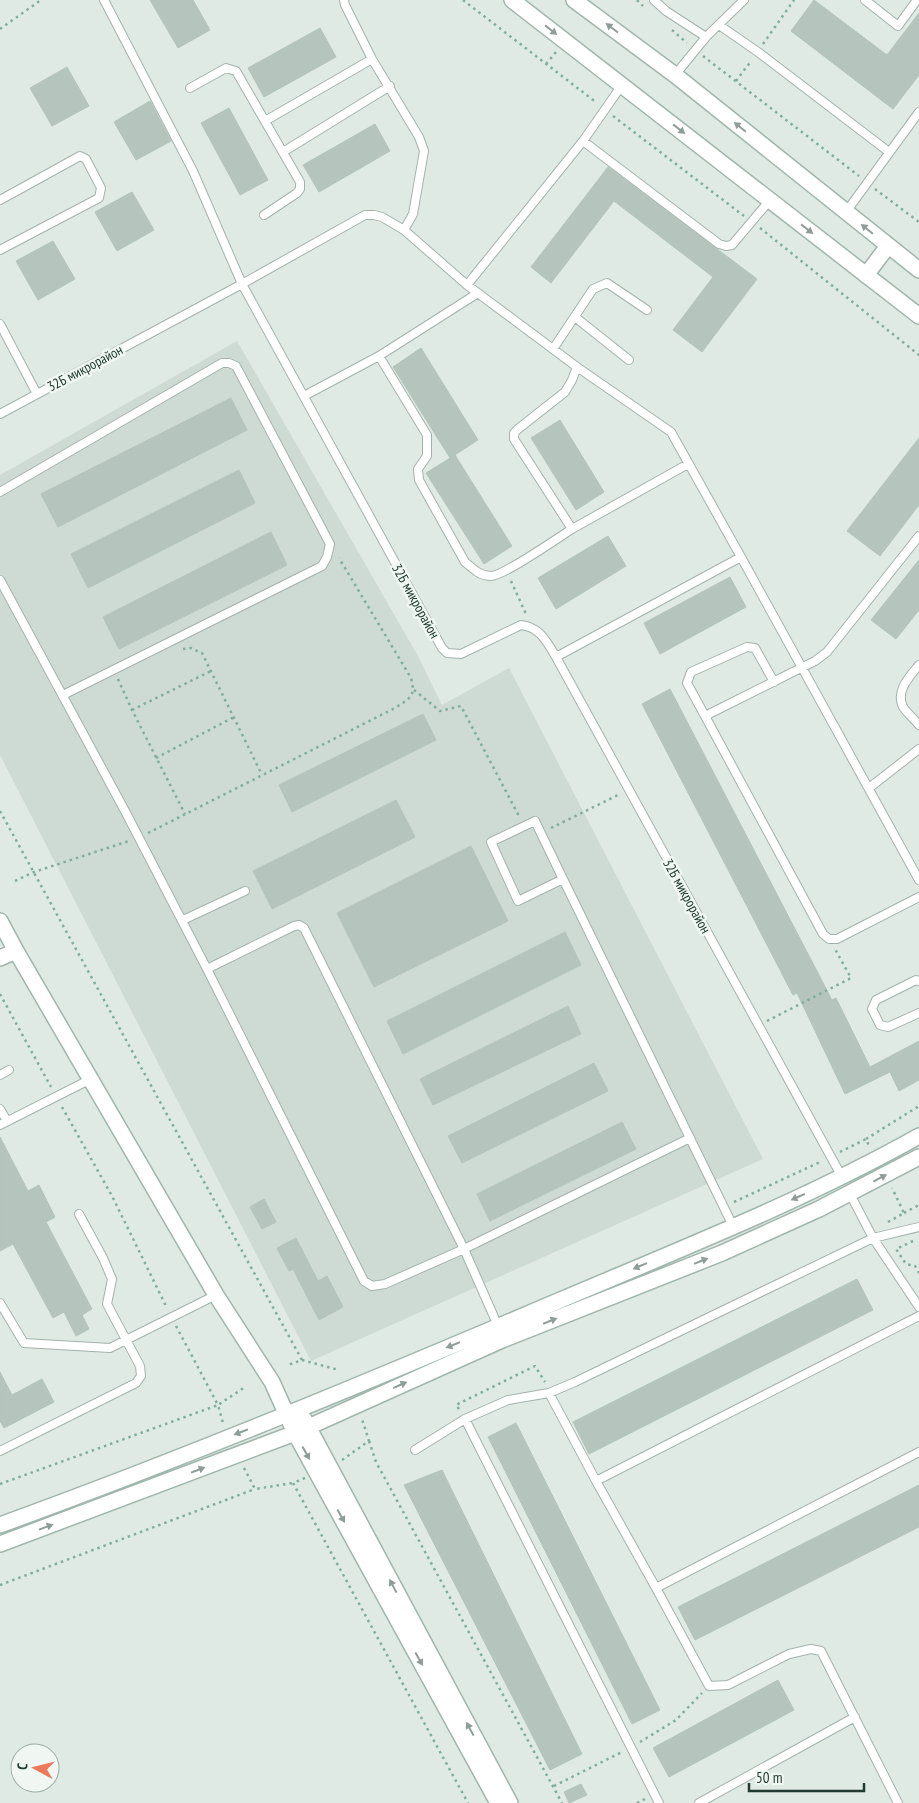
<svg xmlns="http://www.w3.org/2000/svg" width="919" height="1803" viewBox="0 0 919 1803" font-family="'PT Sans Narrow',sans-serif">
<rect width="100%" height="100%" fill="#e0eae5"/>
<path fill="#cedad4" d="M 237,341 L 418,656 L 442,705 L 509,668 L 763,1159 L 311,1361 L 0,755 L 0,475 Z"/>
<path fill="#b5c5be" stroke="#b3c4bc" d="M 150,0 L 193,0 L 210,30 L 178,48 Z
M 814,0 L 887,55 L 919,13 L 919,75 L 893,109 L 791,31 Z
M 320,28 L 336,57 L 264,97 L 248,68 Z
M 67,67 L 89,106 L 52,126 L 30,88 Z
M 150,101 L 171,141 L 136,160 L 114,122 Z
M 229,108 L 268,180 L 240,195 L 201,123 Z
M 375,124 L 390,151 L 319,192 L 303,165 Z
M 608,167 L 757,279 L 702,352 L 673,330 L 713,277 L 614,201 L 551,283 L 531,267 Z
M 132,192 L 154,230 L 117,251 L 95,212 Z
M 53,241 L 75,279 L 38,300 L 16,261 Z
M 421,348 L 478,440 L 450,458 L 393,367 Z
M 231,398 L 247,430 L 58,527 L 41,494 Z
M 560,420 L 604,492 L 576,510 L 531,438 Z
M 919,438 L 919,505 L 880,556 L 847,531 Z
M 455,455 L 512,546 L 484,564 L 426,473 Z
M 239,470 L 255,503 L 88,588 L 71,554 Z
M 271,532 L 287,565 L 119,649 L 103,617 Z
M 608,536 L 626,566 L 556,609 L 538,578 Z
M 919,560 L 919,610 L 896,639 L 871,620 Z
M 730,577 L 746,607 L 660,654 L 644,623 Z
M 670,689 L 832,1000 L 836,998 L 870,1067 L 919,1041 L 919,1080 L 899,1091 L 890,1072 L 845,1094 L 797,993 L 793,995 L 642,704 Z
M 423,714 L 436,740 L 292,812 L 279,785 Z
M 396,800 L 415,837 L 272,909 L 253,871 Z
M 471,846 L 508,921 L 374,987 L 337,913 Z
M 565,932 L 581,965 L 403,1054 L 387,1021 Z
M 568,1006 L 581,1034 L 433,1105 L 420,1079 Z
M 594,1063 L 608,1091 L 462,1163 L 448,1136 Z
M 622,1122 L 636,1149 L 490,1221 L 477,1194 Z
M 0,1137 L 28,1191 L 39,1185 L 55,1217 L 46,1222 L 92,1309 L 82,1315 L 89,1329 L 76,1336 L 64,1312 L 53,1318 L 13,1244 L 0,1251 Z
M 264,1199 L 276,1222 L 262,1229 L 250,1207 Z
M 296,1238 L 318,1281 L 327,1276 L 343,1307 L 319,1320 L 293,1269 L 289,1271 L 277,1248 Z
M 857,1279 L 873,1310 L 589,1454 L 573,1422 Z
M 0,1372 L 12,1395 L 42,1379 L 54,1402 L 4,1428 L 0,1421 Z
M 516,1423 L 660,1710 L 632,1724 L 488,1437 Z
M 442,1470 L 582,1754 L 550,1770 L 404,1485 Z
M 919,1485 L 919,1527 L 695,1640 L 678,1607 Z
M 778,1680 L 794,1710 L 669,1777 L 653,1748 Z
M 581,1784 L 587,1795 L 569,1803 L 564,1792 Z"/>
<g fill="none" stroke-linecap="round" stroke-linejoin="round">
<g stroke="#a3b2ac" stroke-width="10">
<path id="lane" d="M 104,0 L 193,171 L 242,284 L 365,215 L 374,215 L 382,217 L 404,230 L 467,285 L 577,367 L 671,432 L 741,557
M 344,0 L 345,5 L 372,59 L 419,137 L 424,151 L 413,214 L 404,230
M 654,0 L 666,11 L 706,37
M 865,0 L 898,26 L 917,0
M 719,25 L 758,52 L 889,152
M 675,75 L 706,37 L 744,0
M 190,88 L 226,68 L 236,71 L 300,182 L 300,189 L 297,193 L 264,215
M 265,121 L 372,59
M 583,141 L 719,244 L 726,246 L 732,245 L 770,200
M 283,152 L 390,86
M 0,200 L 80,156 L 86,159 L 101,188 L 99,198 L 0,250
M 846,212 L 919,112
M 467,285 L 583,141 L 622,85
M 575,317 L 629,360
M 0,324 L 37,394
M 553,349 L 593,289 L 607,283 L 647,310
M 379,356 L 427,435 L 427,456 L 418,469 L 419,480 L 465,562 C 473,569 480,576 491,576 C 503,576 558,538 572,529
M 577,367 L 572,380 L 565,392 L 518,429 L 514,433 L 514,439 L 572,529 L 688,464
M 304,396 L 379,356 L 478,293
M 0,414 L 242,284 L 442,648 L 447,653 L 461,654 L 521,625 C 540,627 547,642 556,657 L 842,1177
M 0,492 L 222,363 L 229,363 L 236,366 L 330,544 L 327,557 L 322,566 L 63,695
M 919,536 L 827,652 L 815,661 L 705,716 L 823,934 L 829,939 L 837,939 L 919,897
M 0,580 L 125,811 L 207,969
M 556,657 L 741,557 L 919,880
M 919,665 C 910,676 895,691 903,707 C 907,713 914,719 919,725
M 705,716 L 687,683 L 691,672 L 747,647 L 755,648 L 774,682
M 869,788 L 919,749
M 563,879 L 518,901 L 491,842 L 535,821 L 563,879 L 733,1226
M 183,920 L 245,891
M 919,981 L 916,980 L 876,1000 L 872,1009 L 880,1025 L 888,1027 L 919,1013
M 0,1075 L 9,1070
M 0,1109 L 7,1121
M 0,1125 L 91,1079
M 850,1194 L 873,1238 L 919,1307
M 0,1303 L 24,1343 L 110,1348 L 216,1295
M 498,1326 L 464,1249 L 304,928 L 299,925 L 294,926 L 207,969 L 364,1281 L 372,1286 L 385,1284 L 464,1249 L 690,1138
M 549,1393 L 596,1481
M 465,1419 L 659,1803
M 415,1450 L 465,1419 L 508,1400 L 549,1393 L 575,1382 L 873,1238 L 919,1227
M 0,1451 L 136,1383 L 141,1376 L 140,1366 L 107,1304 L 112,1279 L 103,1258 L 79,1214
M 656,1588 L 919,1452
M 699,1803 L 855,1717
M 898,1803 L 821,1651 L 811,1649 L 789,1654 L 728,1685 L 709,1686 L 656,1588 L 596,1481 L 919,1316"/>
</g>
<g stroke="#a3b2ac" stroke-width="18">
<path id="street" d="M 866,275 L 888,246
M 0,958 L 16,951"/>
</g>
<g stroke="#9fb6ac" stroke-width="18">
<path id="secondary" d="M 512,0 L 919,316
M 574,0 L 675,75 L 919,270
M 0,921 L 16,951 L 216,1295 L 272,1382 L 295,1433 L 498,1803
M 304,1419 L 510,1803
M 0,1525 C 190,1456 377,1378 563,1299 C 683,1248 805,1200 919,1136
M 0,1544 L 295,1433 L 502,1340 L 722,1253 L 819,1209 L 919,1157"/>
</g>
<path stroke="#81ad9d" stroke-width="2.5" stroke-dasharray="2.5 4" stroke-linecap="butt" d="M 463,0 L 597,103
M 637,0 L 643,6
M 0,29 L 41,0
M 672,30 L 687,43
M 763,44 L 794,0
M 703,56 L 859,176
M 546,64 L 556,52
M 736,81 L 751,61
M 613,116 L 744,216
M 875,189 L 919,222
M 760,228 L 919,355
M 511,581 L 526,614
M 183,649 L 191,648 L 202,653 L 262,775
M 118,679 L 132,710 L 185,814
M 414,690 L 440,711 L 461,706 L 519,816
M 132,710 L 211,671
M 156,758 L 234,717
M 0,811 L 302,1360 L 288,1365
M 551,828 L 620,794
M 148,833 L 395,708 C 410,698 416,697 411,678 L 339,558
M 15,881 L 34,872 L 129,841
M 0,994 L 51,1087
M 767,1021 L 851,978 L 835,949
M 62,1107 L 112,1196 L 167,1308
M 866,1139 L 919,1106
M 840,1152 L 866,1139 L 869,1146
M 734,1202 L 822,1161
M 904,1213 L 919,1205
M 888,1222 L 904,1213 L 892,1188
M 913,1241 L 896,1249 L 906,1264 L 915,1266 L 919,1273
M 176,1326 L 218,1405 L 245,1387
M 302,1360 L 339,1370
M 459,1409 L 456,1405 L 535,1366 L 545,1382
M 369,1441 L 376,1462 L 562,1803
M 342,1460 L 369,1441 L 362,1419
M 244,1468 L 255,1489 L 293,1483
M 305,1478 L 293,1483 L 468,1803
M 0,1484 L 218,1405 L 223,1423
M 0,1585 L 255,1489
M 640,1742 L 676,1720 L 702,1693
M 554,1786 L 622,1752
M 637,1803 L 645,1799"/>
<use href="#lane" stroke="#fff" stroke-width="8"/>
<use href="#street" stroke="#fff" stroke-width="15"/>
<use href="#secondary" stroke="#fff" stroke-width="15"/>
</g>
<defs><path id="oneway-solid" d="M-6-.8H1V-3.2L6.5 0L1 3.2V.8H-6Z" transform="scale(1.25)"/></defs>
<g fill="#909c98">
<use href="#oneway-solid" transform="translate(612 28) rotate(-143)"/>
<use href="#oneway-solid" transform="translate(551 30) rotate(38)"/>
<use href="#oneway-solid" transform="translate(740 127) rotate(-141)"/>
<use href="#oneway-solid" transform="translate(679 129) rotate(38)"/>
<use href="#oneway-solid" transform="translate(807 229) rotate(38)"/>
<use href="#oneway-solid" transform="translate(867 229) rotate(-141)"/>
<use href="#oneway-solid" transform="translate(880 1178) rotate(-28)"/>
<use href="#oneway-solid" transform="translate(798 1197) rotate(156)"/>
<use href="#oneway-solid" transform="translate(701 1261) rotate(-22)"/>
<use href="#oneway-solid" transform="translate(640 1266) rotate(157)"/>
<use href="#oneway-solid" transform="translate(550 1321) rotate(-22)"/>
<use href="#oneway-solid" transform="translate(453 1345) rotate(158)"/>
<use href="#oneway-solid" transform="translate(400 1385) rotate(-24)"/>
<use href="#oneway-solid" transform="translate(241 1432) rotate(159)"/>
<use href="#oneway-solid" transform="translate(306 1453) rotate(61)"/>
<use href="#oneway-solid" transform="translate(198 1470) rotate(-21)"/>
<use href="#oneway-solid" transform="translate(341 1516) rotate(61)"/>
<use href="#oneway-solid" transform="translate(46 1527) rotate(-20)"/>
<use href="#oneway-solid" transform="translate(393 1586) rotate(-118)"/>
<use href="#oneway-solid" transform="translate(419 1659) rotate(61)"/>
<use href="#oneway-solid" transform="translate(470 1729) rotate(-118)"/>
</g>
<g text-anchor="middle" stroke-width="5" stroke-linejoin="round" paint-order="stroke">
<g font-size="14" fill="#213a32" stroke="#f0f7f3">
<text transform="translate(85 368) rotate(-28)" y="5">32Б микрорайон</text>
<text transform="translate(416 601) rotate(61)" y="5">32Б микрорайон</text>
<text transform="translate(687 896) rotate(61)" y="5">32Б микрорайон</text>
</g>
</g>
<g transform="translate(35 1768) rotate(277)"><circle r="24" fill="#f0f7f3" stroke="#9daba6"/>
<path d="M0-4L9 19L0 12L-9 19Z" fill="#ed785b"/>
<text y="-8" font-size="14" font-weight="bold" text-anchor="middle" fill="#213a32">С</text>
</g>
<path d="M749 1783v8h115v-8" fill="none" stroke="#213a32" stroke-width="2.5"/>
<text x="756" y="1783" font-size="15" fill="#213a32" stroke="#f0f7f3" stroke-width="4" paint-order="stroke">50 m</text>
</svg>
